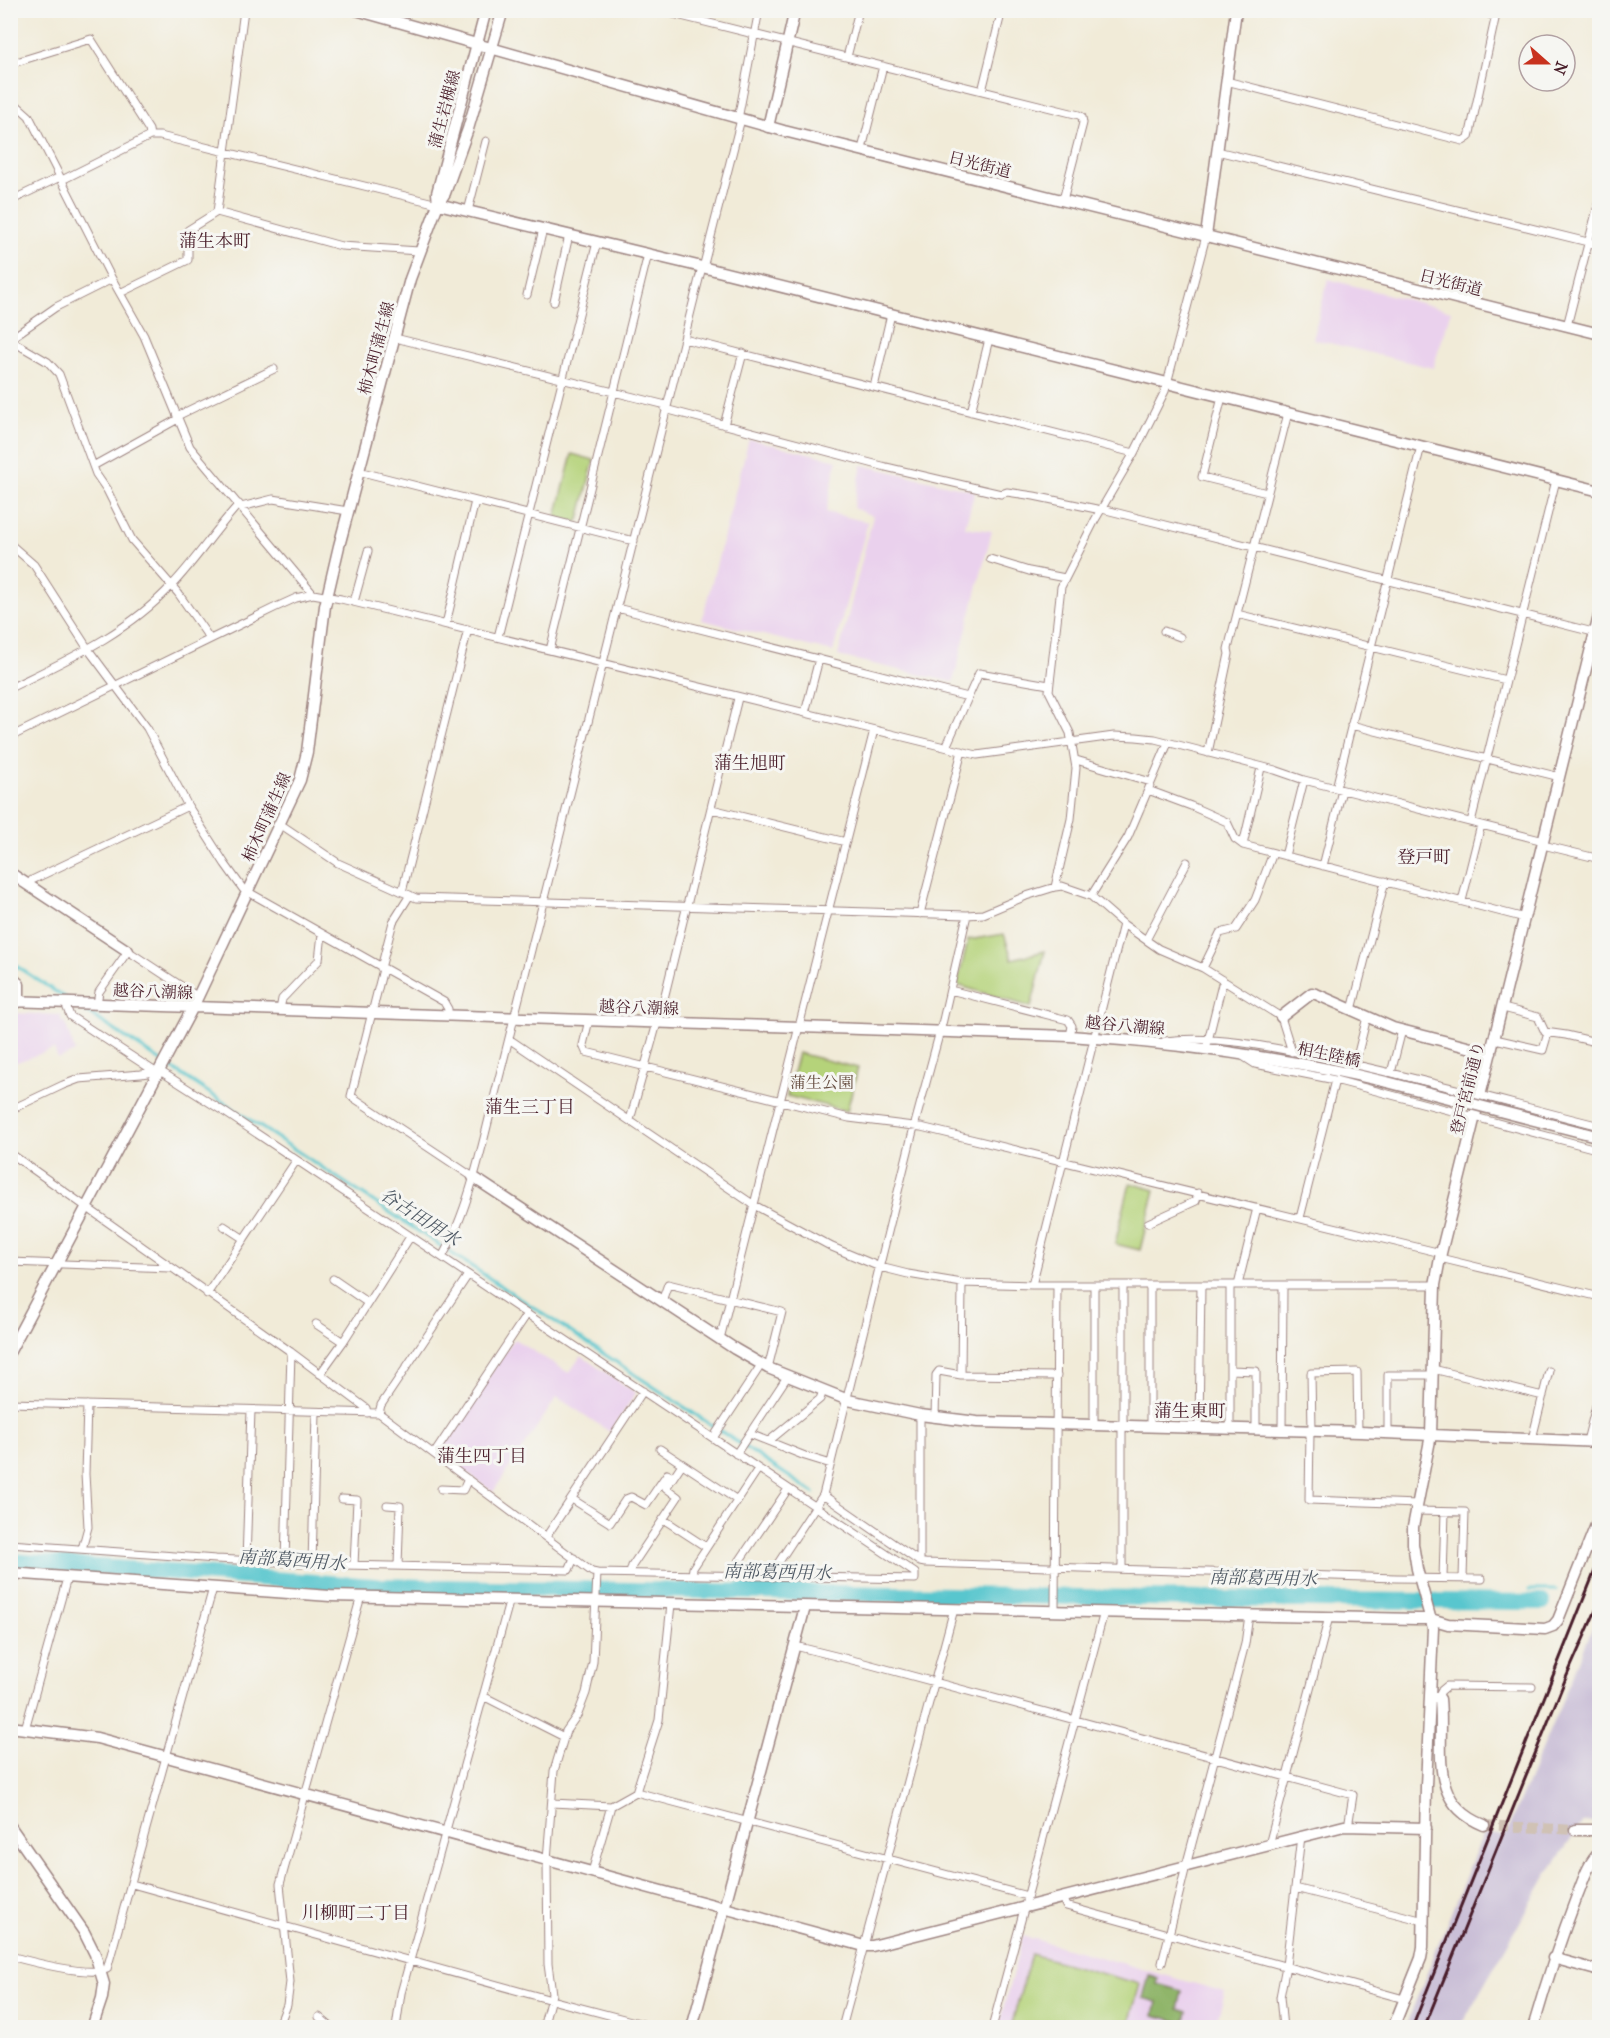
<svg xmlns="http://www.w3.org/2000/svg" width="1610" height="2038" viewBox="0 0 1610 2038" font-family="'IM FELL French Canon','Noto Serif JP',serif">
<rect width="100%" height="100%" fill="#f6f6f2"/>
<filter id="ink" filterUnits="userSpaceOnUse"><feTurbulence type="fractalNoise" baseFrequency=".0167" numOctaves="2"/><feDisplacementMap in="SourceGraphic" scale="12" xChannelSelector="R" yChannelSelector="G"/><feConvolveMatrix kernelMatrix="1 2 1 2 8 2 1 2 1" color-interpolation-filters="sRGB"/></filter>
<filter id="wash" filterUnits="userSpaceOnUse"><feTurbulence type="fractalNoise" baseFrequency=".008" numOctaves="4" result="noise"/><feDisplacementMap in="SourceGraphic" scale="24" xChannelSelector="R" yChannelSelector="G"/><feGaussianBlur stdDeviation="1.35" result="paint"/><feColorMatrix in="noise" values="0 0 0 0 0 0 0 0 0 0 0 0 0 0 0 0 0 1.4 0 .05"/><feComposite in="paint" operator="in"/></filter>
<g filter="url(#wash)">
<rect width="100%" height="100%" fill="#f1ebd8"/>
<path fill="#ead1ed" d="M 1328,279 L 1451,311 L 1433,368 L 1313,339 Z
M 749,439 L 837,460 L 826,512 L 868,522 L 833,652 L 702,620 Z
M 862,465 L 975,491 L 965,527 L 992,531 L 953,682 L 838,656 L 873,516 L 853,508 Z
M 11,1013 L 61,1015 L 61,1022 L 65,1022 L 75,1052 L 58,1059 L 54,1049 L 14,1063 L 11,1056 Z
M 514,1339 L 569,1373 L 581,1356 L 636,1393 L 610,1432 L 557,1397 L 493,1492 L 442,1454 L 441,1447 Z
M 1023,1936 L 1225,1992 L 1215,2027 L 998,2028 Z"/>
<path fill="#cabfd7" d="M 1599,1613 L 1599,1821 L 1583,1822 L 1548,1873 L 1460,2027 L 1405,2028 L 1483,1833 L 1505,1836 Z"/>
<path fill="#b5d37a" stroke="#807952" stroke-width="1.5" d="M 572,454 L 594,460 L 579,520 L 576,522 L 556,517 Z
M 1004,934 L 1012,959 L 1045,951 L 1031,1007 L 957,985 L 968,940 Z
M 798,1053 L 858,1068 L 847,1111 L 787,1096 Z
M 1130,1183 L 1155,1190 L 1140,1250 L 1115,1244 Z
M 1031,1954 L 1140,1984 L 1128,2027 L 1011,2027 Z"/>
<path fill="#90b56a" stroke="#6d6a4a" stroke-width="1.5" d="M 1149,1975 L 1158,1978 L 1157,1984 L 1182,1991 L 1178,2009 L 1187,2012 L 1184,2023 L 1154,2015 L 1157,2002 L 1143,1998 Z"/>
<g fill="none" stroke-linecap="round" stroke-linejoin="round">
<path stroke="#59c6ce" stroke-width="3" d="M 10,962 L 67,999
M 78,1006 L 814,1493
M 1529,1590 L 1556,1590"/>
<path stroke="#59c6ce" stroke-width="16" d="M 10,1561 L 374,1586 L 1209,1599 L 1543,1602"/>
</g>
</g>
<g filter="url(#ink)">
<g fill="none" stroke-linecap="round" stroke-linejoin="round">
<path stroke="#d0c2b5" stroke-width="10" stroke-dasharray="10 5" stroke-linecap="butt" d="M 1484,1825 L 1575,1830"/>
<g stroke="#9e8582" stroke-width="9">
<path id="street" d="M 657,10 L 1079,115 L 1082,117 L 1083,123 L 1063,200
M 1474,10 L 1496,16
M 847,57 L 859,10
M 10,64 L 91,39 L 149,130 L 150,136
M 1226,81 L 1463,141 L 1469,137 L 1470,133 L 1497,10
M 982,91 L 1002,10
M 10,99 L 29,116 L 112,279 L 144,336 L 190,447 L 313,594
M 738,119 L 759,10
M 862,149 L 883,66
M 1217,151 L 1600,245
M 62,180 L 150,136 L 160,136 L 438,204
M 10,201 L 60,177
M 468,211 L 486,141
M 217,212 L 244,10
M 703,268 L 741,119
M 120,293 L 188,260 L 188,230 L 217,212 L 341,246 L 419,251
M 527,295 L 543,229
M 554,302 L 569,235
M 1567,326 L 1600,197
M 395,338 L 666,405
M 10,339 L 56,307 L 112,279
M 684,339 L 1134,453
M 10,340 L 48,362 L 59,374 L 96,474 L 107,490 L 132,540 L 178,593 L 210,639
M 874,387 L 891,314
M 1222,397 L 1202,477 L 1267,493
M 665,409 L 886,467 L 1001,494 L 1007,492 L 1034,496 L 1101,510
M 971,412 L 989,339
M 177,416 L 274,369
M 724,425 L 743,353
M 93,466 L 178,419
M 358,471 L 634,541
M 241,507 L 273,499 L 348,511
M 1102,509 L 1597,633
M 10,544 L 34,565 L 88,649 L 147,728 L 188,806 L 225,864 L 243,889 L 444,1002 L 448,1009 L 448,1015
M 990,559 L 1029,571 L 1065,578
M 354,602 L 368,551
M 617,608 L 968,697
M 1237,614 L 1506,680
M 446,624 L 475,501
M 1164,631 L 1180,637
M 498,637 L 597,242
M 550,650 L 648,254
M 10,688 C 67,660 128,633 172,585 C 196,560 215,530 239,504
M 805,713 L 819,659
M 1351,725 L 1560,777
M 10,737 L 274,608 L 296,598 L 313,594 L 341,599 L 977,755 L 1114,736 L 1136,737 L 1155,739 L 1275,770 L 1304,780 L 1544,841
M 946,747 L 979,673 L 1049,685
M 1208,753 L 1229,654 L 1228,649 L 1288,413
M 1076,760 L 1151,782
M 1336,788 L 1421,446
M 1148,790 L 1191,806 L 1227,822 L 1235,839 L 1243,845 L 1525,918
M 712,809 L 846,842
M 1471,822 L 1556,480
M 280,824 L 338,863 L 416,898 L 967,915 L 983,914 L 1026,896 L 1055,887 L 1062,886 L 1091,896 L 1123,924 L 1159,949 L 1203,968 L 1281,1017 L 1292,1052
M 1243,845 L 1261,768
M 1543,845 L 1600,859
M 1285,856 L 1304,780
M 1323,866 L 1342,790
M 29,885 L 32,880 L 188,806
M 1055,887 L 1071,819 L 1076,768 L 1070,733 L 1049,691 L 1061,587 L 1095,520 L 1134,453 L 1165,391 L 1206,236
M 402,892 L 468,629
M 1091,896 L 1128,837 L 1168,743
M 1462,901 L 1481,825
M 920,914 L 962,751
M 1146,940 L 1187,862
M 381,968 L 393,922 L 410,895
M 1203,968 L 1220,933 L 1236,929 L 1255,900 L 1273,853
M 383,969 L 351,1096 L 473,1177
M 950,990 L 1068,1020 L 1072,1026 L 1070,1036
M 65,1003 L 70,1016 L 154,1071
M 97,1004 L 99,992 L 128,951 L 198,997
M 1503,1008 L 1538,1017 L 1545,1032 L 1566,1035 L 1600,1043
M 280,1010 L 282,999 L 319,960 L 322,934
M 1352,1010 L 1385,881
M 589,1020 L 583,1045 L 586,1052 L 849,1118 L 921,1127 L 1441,1253
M 658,1023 L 738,698
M 509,1039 L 754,1205 L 832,1247 L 880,1267 L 908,1274 L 962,1283 L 1032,1285 L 1435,1285
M 1495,1039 L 1543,1050 L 1548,1033
M 1165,1041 C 1213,1034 1276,1048 1324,1058 C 1416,1077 1508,1103 1600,1126
M 1207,1045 L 1223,980
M 1241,1055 L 1255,1064 L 1335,1080 L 1600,1150
M 1355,1065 L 1367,1017
M 1391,1073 L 1402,1030
M 10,1110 L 63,1085 L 79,1079 L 141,1074 L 160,1071 L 226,1113 L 915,1573 L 915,1579 L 597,1573
M 630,1120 L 657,1023
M 10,1153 L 291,1352 L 366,1408 L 367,1413
M 1300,1218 L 1335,1080
M 1148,1223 L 1196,1201 L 1198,1193
M 224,1226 L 244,1239
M 442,1257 C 467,1214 481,1151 493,1102 L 702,267
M 1440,1258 L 1600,1297
M 10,1262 L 170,1268
M 333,1279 L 368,1303
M 1032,1285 L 1123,924
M 1094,1285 L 1094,1425
M 1238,1285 L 1257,1208
M 207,1294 L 296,1161
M 662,1301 L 668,1284 L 782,1312 L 768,1368
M 316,1324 L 343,1342
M 720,1339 L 874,730
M 1433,1369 L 1543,1396
M 1230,1370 L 1256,1371 L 1256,1430
M 320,1374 L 343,1342 L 410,1237
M 961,1375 L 962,1283
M 10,1403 L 379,1413 L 592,1572 L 597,1573 L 593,1662 L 586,1693 L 578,1714 L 566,1731 L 554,1771 L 547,1860 L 548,1964 L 552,1994 L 543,2028
M 379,1413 L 381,1405 L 468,1275
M 935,1418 L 936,1375 L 939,1371 L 961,1375 L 1057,1376
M 1123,1426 L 1123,1285
M 1150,1426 L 1150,1286
M 1199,1427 L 1201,1285
M 1230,1428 L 1230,1285
M 1282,1431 L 1283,1286
M 1310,1431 L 1309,1500 L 1418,1504
M 1312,1431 L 1311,1373 L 1357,1372 L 1358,1432
M 1388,1433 L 1388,1375 L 1433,1375
M 750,1434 L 805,1456 L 831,1464
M 713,1438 L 761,1365
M 1532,1439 L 1549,1371
M 769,1441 L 820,1399 L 823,1391
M 1587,1441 L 1600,1390
M 660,1449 L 737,1500
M 434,1454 L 527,1314
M 736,1454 L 787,1377
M 441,1489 L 463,1490 L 468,1479
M 823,1495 L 920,1562 L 925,1563 L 1396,1578 L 1482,1579
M 342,1499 L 357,1500 L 354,1565
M 572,1499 L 610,1523 L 626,1499 L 631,1497 L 646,1505 L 667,1474 L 673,1477
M 387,1505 L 400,1506 L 398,1566
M 1416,1511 L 1465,1512 L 1463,1578
M 663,1519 L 706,1547
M 546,1537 L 643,1391
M 10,1544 L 216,1559 L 344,1565 L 569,1570 L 574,1558
M 82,1549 L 88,1527 L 85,1474 L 87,1405
M 246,1561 L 251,1410
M 285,1562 L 291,1352
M 920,1562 L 920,1415
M 312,1564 L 316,1413
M 1122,1569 L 1122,1426
M 630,1573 L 632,1566 L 678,1497 L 666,1488 L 682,1464
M 692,1575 L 693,1568 L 758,1469
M 734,1576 L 734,1569 L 788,1489
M 773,1577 L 773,1571 L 823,1495 L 913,1131 L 943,1020 L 967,915
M 1443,1578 L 1445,1512
M 1055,1610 L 1057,1286
M 795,1646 L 864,1663 L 1353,1795 L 1348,1827
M 483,1696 L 564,1737
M 1438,1697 L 1441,1691 L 1447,1686 L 1532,1687
M 25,1729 L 67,1578
M 636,1792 L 1027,1896
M 552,1803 L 611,1806
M 1269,1845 L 1329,1617
M 592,1872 L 611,1806 L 636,1792 L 659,1720 L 671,1604
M 132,1884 L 555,2001 L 658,2028
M 1295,1888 L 1424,1921
M 1062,1898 L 1066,1906 L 1404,1999
M 10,1956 C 32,1962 88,1977 107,1969 L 213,1588
M 1162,1963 L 1186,1866 L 1245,1644 L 1249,1615
M 319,2017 L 332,2028
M 278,2028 L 287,2005 L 290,1982 L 280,1884 L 361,1596
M 396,2028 L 401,1993 L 510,1599
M 842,2028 L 954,1609
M 992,2028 L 1104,1612
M 1283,2028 L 1280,1997 L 1286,1966 L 1301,1836"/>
</g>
<g stroke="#9e8582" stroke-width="13">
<path id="secondary" d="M 768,127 L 795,10
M 438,204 L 702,267 L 1600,491
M 438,204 L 445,193 L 468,129 L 503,10
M 1206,236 L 1236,10
M 10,873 L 128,951
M 10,976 L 19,984 L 19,1002
M 10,1001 L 1070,1036 C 1178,1043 1282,1057 1387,1082
M 1281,1017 L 1312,993 L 1316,994 L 1393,1028 L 1491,1053
M 473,1177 L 735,1349 L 768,1368 L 848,1400 L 920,1415 L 977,1422 L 1360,1432 L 1600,1442
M 10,1351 L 193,1007 L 300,780 L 307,752 L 325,606 L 339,546 L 410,279 L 438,204 L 437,193 L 486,10
M 10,1573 L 330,1596 L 1417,1619 L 1431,1619 L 1448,1624 L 1545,1629 L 1553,1626 L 1558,1620 L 1600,1515
M 1430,1697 L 1438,1697 L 1440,1699 C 1445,1748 1426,1802 1484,1825
M 10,1727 L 97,1738 L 864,1946 L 872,1946 L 1344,1826 L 1426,1828
M 10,1826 L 84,1932 L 95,1954 L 104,1984 L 102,1998 L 92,2028
M 1575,1830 L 1600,1830
M 1553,1958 L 1600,1971
M 692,2028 L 805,1607
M 1393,2028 L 1421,1958 L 1423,1947 L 1426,1786 L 1433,1628 L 1417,1569 L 1413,1544 L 1413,1527 L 1431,1435 L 1435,1285 L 1441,1253 L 1600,612
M 1533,2028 C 1546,1983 1560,1940 1577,1896 C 1583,1881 1588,1863 1600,1852"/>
</g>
<g stroke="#9e8582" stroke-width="13">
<path id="primary" d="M 356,10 L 784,131 L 1600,334"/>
</g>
<use href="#street" stroke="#fff" stroke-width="7"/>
<use href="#secondary" stroke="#fff" stroke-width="10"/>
<use href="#primary" stroke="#fff" stroke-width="10"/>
<path stroke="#4a1f2b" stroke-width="3" d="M 1412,2028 L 1600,1558
M 1424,2028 L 1565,1680 L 1600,1601"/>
<g stroke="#9e8582" stroke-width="13" stroke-linecap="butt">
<path id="secondary-bridge" d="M 1387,1082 L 1600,1137"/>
</g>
<use href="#secondary-bridge" stroke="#fff" stroke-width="10"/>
</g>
</g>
<g text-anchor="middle" stroke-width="6" stroke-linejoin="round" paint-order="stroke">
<g font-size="16" fill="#4a1f2b" stroke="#f6f6f2">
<text transform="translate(444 109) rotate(-75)" y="6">蒲生岩槻線</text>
<text transform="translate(980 164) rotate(14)" y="6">日光街道</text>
<text transform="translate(1451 282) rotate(14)" y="6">日光街道</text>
<text transform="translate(376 348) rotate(-75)" y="6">柿木町蒲生線</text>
<text transform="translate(266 817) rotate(-66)" y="6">柿木町蒲生線</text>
<text transform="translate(153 991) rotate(2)" y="6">越谷八潮線</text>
<text transform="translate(639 1007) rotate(2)" y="6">越谷八潮線</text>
<text transform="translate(1125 1025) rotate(5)" y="6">越谷八潮線</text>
<text transform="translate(1329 1054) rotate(12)" y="6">相生陸橋</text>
<text transform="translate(1467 1088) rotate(-76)" y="6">登戸宮前通り</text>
</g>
<g font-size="16" fill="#654c3f" stroke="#f6f6f2">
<text x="822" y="1088">蒲生公園</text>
</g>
<g font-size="18" fill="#4a1f2b" stroke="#f6f6f2">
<text x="215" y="247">蒲生本町</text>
<text x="750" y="769">蒲生旭町</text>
<text x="1424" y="863">登戸町</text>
<text x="530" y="1113">蒲生三丁目</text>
<text x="1190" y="1417">蒲生東町</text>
<text x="482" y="1462">蒲生四丁目</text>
<text x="356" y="1919">川柳町二丁目</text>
</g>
<g font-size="18" font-style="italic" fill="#4f5964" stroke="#f6f6f2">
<text transform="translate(420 1217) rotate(33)" y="6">谷古田用水</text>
<text transform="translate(292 1560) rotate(4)" y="6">南部葛西用水</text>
<text transform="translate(777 1572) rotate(1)" y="6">南部葛西用水</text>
<text transform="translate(1263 1578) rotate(1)" y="6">南部葛西用水</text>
</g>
</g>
<rect width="1610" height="2038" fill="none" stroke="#f6f6f2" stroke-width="36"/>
<g transform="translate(1547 63) rotate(111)"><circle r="28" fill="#f6f6f2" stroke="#b1a0a2" stroke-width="1.5"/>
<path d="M0-4.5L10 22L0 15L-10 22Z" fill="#c8321e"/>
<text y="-9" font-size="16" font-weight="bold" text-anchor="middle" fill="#4a1f2b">N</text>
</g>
</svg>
